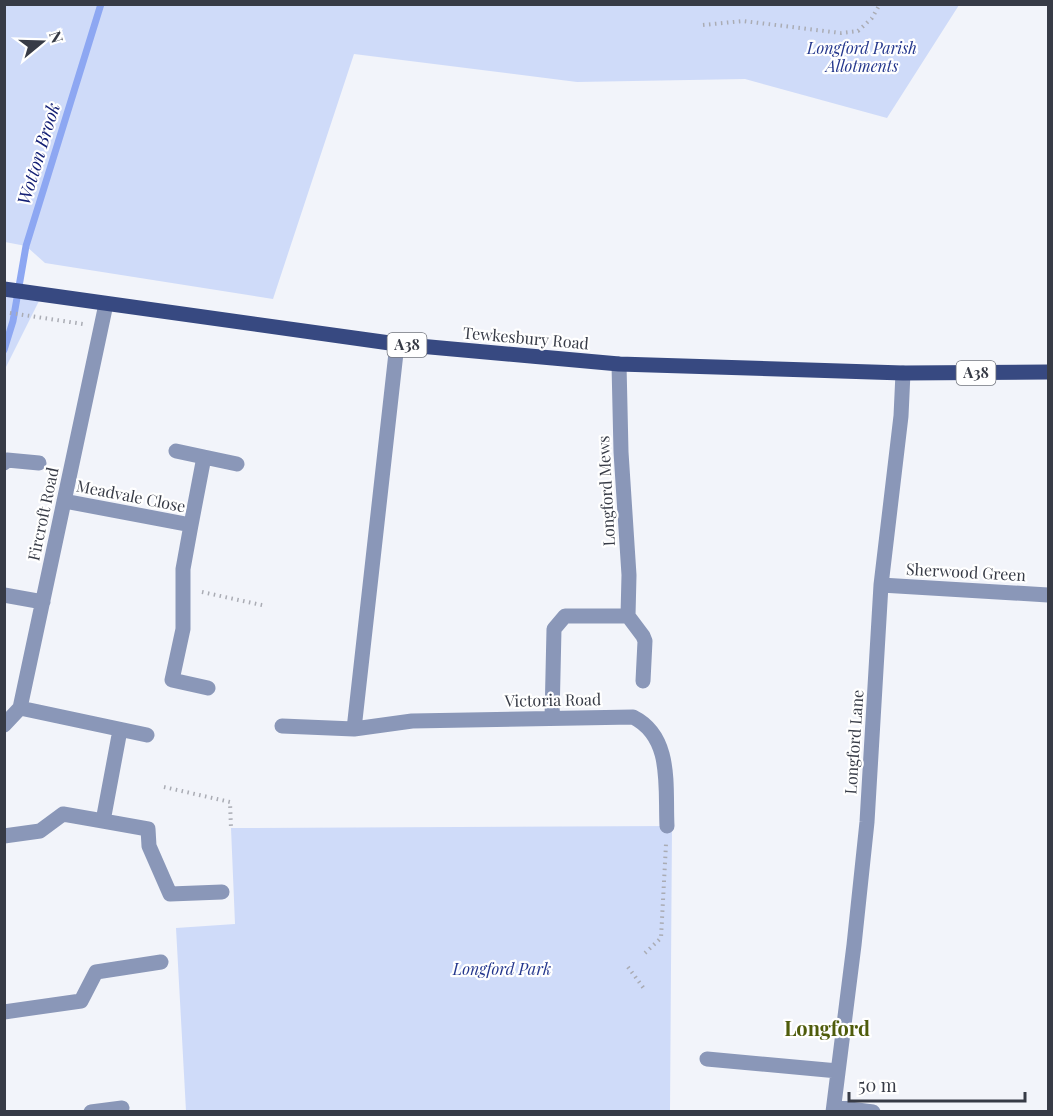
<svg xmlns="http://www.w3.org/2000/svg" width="1053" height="1116" viewBox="0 0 1053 1116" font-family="'Playfair Display',serif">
<rect width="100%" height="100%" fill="#f2f4fa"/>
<path fill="#cfdbf9" d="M 4,5 L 5,4 L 959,5 L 887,118 L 745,79 L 577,82 L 354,54 L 273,299 L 45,263 L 26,246 L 5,242 Z
M 5,289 L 42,295 L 5,369 Z
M 672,826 L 670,1111 L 186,1111 L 176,928 L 235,924 L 231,828 Z"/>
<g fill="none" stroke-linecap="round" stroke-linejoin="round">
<path stroke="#8da7f2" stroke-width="7" d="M 4,350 L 13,321 L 26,246 L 101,4"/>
<path stroke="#aaacb4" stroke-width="4" stroke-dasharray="1.5 4.5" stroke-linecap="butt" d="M 703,25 L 743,21 L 841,33 L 858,31 L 872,18 L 880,4
M 4,312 L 83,324
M 202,592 L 266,606
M 164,787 L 230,802 L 231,828
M 645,953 L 661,938 L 666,844
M 628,967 L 645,990"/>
<path stroke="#8a97b8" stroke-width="15" d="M 176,451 L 204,457
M 4,463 L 7,460 L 39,463
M 64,501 L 191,525 L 183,569 L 183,629 L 172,680 L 208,688
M 191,525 L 204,457 L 237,464
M 881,585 L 1048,595
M 4,595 L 43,602
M 628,616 L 643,636 L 645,641 L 643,681
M 20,708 L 147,735
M 552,718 L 554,629 L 565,616 L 628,616 L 629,575 L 621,452 L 619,364
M 4,725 L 20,708 L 106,304
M 282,726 L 354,729 L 412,721 L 633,717 C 673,737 665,787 667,826
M 354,729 L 397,344
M 120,730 L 103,821 L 148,829 L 149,846 L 170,894 L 222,892
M 4,836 L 40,831 L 63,814 L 103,821
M 4,1012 L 81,1001 L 96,972 L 161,962
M 707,1059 L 838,1071
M 834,1107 L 873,1112
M 91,1112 L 122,1108
M 833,1112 L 854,945 L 867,822 L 881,585 L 901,416 L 903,373"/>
<path stroke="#374981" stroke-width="15" d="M 4,289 L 397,344 L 619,364 L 903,373 L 1048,372"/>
</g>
<g text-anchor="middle" stroke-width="4.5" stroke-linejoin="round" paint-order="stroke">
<g fill="#fff" stroke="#73767e" stroke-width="1.5">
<rect x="387.5" y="333" width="39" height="24" rx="4.5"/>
<rect x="956.5" y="361" width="39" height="24" rx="4.5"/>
</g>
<g font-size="15" font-weight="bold" fill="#373b46">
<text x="407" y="350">A38</text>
<text x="976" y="378">A38</text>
</g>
<g font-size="16" font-style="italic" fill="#24378d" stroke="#fff">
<text x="862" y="54">Longford Parish<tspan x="862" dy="18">Allotments</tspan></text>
<text x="502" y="975">Longford Park</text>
</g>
<g font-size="16" fill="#373b46" stroke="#fff">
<text transform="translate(526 338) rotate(5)" y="6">Tewkesbury Road</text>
<text transform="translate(606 491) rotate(-93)" y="6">Longford Mews</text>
<text transform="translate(131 496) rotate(11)" y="6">Meadvale Close</text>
<text transform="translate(43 514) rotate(-78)" y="6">Fircroft Road</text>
<text transform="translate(966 572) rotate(3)" y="6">Sherwood Green</text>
<text transform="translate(553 700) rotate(-1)" y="6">Victoria Road</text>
<text transform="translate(854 742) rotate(-86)" y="6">Longford Lane</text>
</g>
<g font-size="18" font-style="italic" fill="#142075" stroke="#fff">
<text transform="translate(39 154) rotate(-73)" y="6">Wotton Brook</text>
</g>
<g font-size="20" font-weight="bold" fill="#4f5c0b" stroke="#fff">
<text x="827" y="1036">Longford</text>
</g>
</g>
<rect width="1053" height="1116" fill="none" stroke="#373b46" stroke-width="12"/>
<g transform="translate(42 42) rotate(71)" stroke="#ffffff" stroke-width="4.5" paint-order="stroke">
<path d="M0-4.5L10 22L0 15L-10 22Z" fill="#373b46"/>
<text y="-9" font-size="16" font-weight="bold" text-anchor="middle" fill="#373b46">N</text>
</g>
<path d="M849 1092v9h176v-9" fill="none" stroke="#373b46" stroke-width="3"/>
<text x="858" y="1092" font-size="18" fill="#373b46" stroke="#ffffff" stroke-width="4.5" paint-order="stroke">50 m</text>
</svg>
